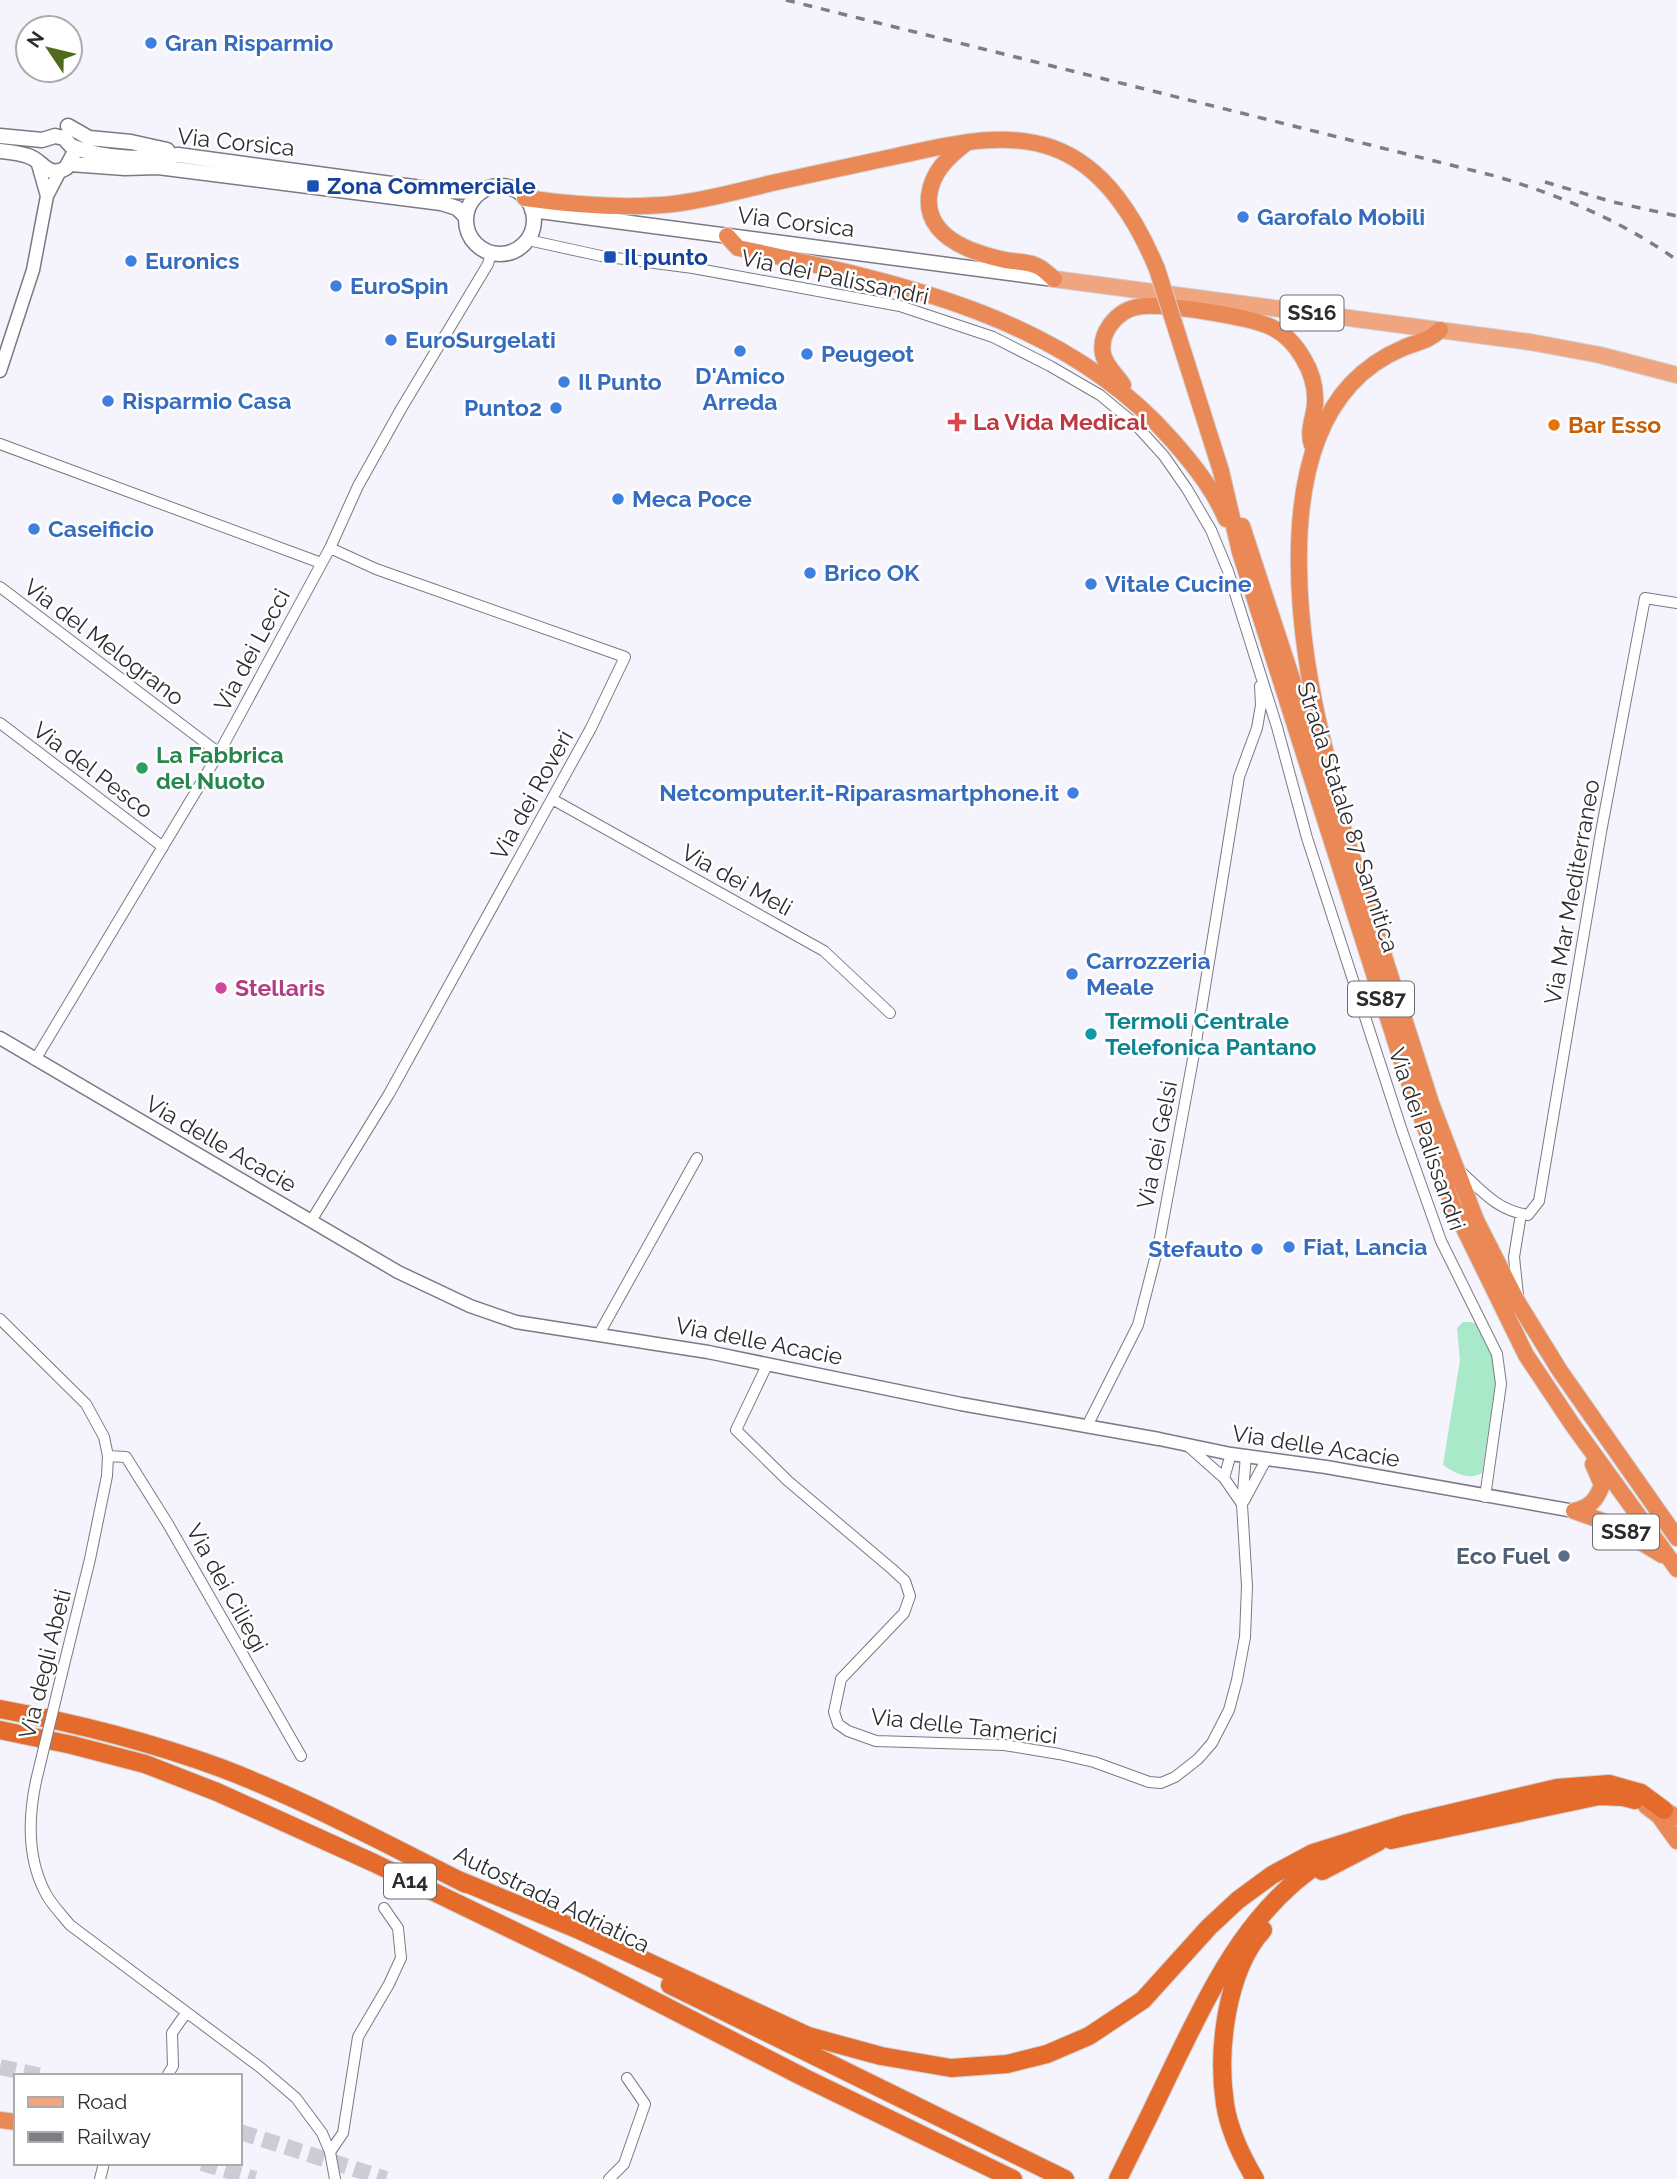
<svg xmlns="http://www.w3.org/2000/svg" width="1677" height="2179" viewBox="0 0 1677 2179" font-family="Raleway,sans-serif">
<rect width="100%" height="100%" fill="#f5f4fd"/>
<path fill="#a7e9c8" d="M 1463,1322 L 1471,1322 L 1479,1325 L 1494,1362 L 1496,1379 L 1482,1473 C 1469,1481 1455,1473 1443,1465 L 1460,1360 L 1457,1328 Z"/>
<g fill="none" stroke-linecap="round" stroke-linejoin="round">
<path stroke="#cdccd4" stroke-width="16" stroke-dasharray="16 8" stroke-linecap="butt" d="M 0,2067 L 41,2076
M 240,2132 L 386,2179
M 202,2163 L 255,2179"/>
<g stroke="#7b7984" stroke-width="12">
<path id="minor" d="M 528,240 L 601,256 L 693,268 L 840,295 L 900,306 L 993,337 L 1050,366 L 1100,395 L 1135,424 L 1164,456 L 1187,489 L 1211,530 L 1228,571 L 1277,727 L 1307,838 L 1402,1131 L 1441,1241 L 1497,1354 L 1501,1384 L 1485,1497
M 0,444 L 321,563
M 0,587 L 219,753
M 0,723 L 163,847
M 552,799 L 824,951 L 890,1013
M 35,1060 L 219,753 L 330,548 L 358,486 L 401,409 L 488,264 L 491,253
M 1461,1172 C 1483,1192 1497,1210 1528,1215 L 1539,1201 L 1601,832 L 1645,598 L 1677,603
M 311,1221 L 389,1094 L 591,728 L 625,657 L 376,569 L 330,548
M 1518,1295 L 1514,1257 L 1521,1214
M 0,1319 L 86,1404 L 104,1437 L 108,1456 L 107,1476 L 90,1559 L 62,1673
M 599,1334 L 697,1158
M 767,1365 L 736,1430 L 788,1481 L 892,1569 L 905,1581 L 910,1596 L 904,1613 L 841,1679 L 834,1712 L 838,1724 L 848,1731 L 876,1741 L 1004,1745 L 1059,1754 L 1094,1762 L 1149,1782 L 1161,1783 L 1175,1777 L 1198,1759 L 1212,1743 L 1229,1710 L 1237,1680 L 1245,1637 L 1247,1586 L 1242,1505 L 1246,1455
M 1087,1426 L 1138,1325 L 1159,1243 L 1195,1048 L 1239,777 L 1257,728 L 1261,705 L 1260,686
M 1188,1446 L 1224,1478 L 1242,1504
M 108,1456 L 126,1457 L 168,1524 L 301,1756
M 1224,1478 L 1231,1454
M 1244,1501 L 1267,1458
M 36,1781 C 28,1819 27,1859 46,1894 C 52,1905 62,1915 70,1925 L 261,2068 L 296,2098 L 322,2133 L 330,2152 L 335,2179
M 167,2076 L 173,2066 L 172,2033 L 186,2013
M 330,2152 L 343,2133 L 358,2037 L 389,1984 L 401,1958 L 398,1928 L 384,1908
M 100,2179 L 104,2163
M 609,2179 L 624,2164 L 645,2104 L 627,2078"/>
</g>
<g stroke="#7b7984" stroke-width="15">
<path id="tertiary" d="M 37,161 L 47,196
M 0,371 L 33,270 L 47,196 L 60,171
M 0,1038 L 398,1272 L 470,1306 L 516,1322 L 708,1352 L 961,1404 L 1159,1439 L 1231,1454 L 1326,1467 L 1574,1511"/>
</g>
<g stroke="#7b7984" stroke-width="17">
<path id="secondary" d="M 68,126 L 89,138 L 131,142 L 167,150
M 0,136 L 42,140 L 55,136 L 64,138 L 71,146 C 103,159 144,160 178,155 L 443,191 L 481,192
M 0,151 C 9,152 19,153 28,156 C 44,161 47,179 66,168 L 73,155
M 70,164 L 125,168 L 158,167 L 441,203 L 457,208 L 466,217
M466 220a34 34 0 1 1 68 0a34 34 0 1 1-68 0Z
M 532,210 L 1054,279"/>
</g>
<g stroke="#d1d1d1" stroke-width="18">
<path id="primary" d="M 1054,279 L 1530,342 L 1600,355 L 1677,375"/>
</g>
<g stroke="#d1d1d1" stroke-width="18">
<path id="trunk" d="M 965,144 C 947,158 932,172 929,196 C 925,238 973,253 1005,260 C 1015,262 1028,261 1037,266 C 1043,268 1049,275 1054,279
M 525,198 C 574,205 624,209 673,204 C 707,200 739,191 772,183 C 814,174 855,165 897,156 C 948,145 1002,130 1053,148 C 1106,167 1137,221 1157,269
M 727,236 L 738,248 C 893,281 1063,315 1172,440 C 1193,464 1214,490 1226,519
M 1123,385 C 1116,374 1106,367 1103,354 C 1099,332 1117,311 1137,307 C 1159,302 1253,317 1273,328 C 1285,334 1296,346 1303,358 C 1311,371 1316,388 1315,404 C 1314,418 1307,431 1312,445
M 1221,471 L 1240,552 L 1402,1062 L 1452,1204 L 1526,1355 L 1572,1424 L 1677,1569
M 1242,526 L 1325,780 L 1333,797 L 1431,1103 L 1476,1220 L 1518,1303 L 1560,1371 L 1677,1538
M 1327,758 C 1300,654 1271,470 1351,384 C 1365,369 1384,356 1403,348 C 1417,342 1429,341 1440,330
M 1574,1511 L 1611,1524 L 1662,1555
M 1574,1511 C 1590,1507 1596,1501 1602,1485 L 1593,1464
M 1646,1806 L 1659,1816 L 1677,1841
M 1664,1810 L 1677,1817
M 0,2120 L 16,2122"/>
</g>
<g stroke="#d1d1d1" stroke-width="20">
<path id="motorway" d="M 0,1709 C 76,1723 148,1741 221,1768 C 305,1800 386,1844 466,1884
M 0,1730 L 72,1745 L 145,1764 L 217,1792 L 374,1863 L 589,1967 L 803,2077 L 1013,2179
M 1391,1840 L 1599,1796 L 1623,1797 L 1635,1800
M 1322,1871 L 1378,1842
M 456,1879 L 579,1930 L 808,2036 L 881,2056 L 951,2068 L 1007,2064 L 1047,2054 L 1089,2036 L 1143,2000 L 1209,1927 L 1238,1900 L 1272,1875 L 1313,1853 L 1405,1824 L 1557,1788 L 1609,1784 L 1641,1793 L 1664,1810
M 670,1985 L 1065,2179
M 1118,2179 C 1138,2139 1158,2098 1177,2058 C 1216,1979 1252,1904 1330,1856
M 1255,2179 C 1242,2157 1229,2130 1225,2104 C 1217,2051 1226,1971 1263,1930"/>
</g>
<use href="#minor" stroke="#fff" stroke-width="10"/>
<use href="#tertiary" stroke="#fff" stroke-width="12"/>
<use href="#secondary" stroke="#fff" stroke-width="14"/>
<use href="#primary" stroke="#efa680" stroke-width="16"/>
<use href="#trunk" stroke="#ea8856" stroke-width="16"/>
<use href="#motorway" stroke="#e56b2c" stroke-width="18"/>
<path stroke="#7d7d83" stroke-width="3.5" stroke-dasharray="9 9" stroke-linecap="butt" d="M 786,0 L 1495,176 C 1564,197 1618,219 1677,260
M 1545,182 L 1613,202 L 1677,216"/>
<g stroke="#7b7984" stroke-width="12" stroke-linecap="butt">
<path id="minor-bridge" d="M 36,1781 L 62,1673"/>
</g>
<g stroke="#d1d1d1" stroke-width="18" stroke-linecap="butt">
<path id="trunk-bridge" d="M 1157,269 L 1221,471"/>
</g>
<use href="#minor-bridge" stroke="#fff" stroke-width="10"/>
<use href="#trunk-bridge" stroke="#ea8856" stroke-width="16"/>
</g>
<g fill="#3f7fe0" stroke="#fff" stroke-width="2.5">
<circle cx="151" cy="43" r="7"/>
<circle cx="1243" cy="217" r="7"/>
<circle cx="131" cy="261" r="7"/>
<circle cx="336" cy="286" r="7"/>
<circle cx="391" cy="340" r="7"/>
<circle cx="740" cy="351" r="7"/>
<circle cx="807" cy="354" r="7"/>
<circle cx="564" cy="382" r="7"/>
<circle cx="108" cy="401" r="7"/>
<circle cx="556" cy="408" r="7"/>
<circle cx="618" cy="499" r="7"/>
<circle cx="34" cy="529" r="7"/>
<circle cx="810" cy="573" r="7"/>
<circle cx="1091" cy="584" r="7"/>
<circle cx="1073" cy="793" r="7"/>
<circle cx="1072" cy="974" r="7"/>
<circle cx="1289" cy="1247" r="7"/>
<circle cx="1257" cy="1249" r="7"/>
</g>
<g fill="#1a4fb4" stroke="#fff" stroke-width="2.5">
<rect x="306" y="179" width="14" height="14" rx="3.5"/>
<rect x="603" y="250" width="14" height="14" rx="3.5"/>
</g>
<path fill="#e0444e" stroke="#fff" stroke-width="2.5" d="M953.5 411.5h7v7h7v7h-7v7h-7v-7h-7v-7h7z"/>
<circle fill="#e8710a" stroke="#fff" stroke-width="2.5" cx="1554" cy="425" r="7"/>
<circle fill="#2e9e5b" stroke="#fff" stroke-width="2.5" cx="142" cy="768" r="7"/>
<circle fill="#d1479c" stroke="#fff" stroke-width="2.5" cx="221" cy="988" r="7"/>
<circle fill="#0f9aa8" stroke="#fff" stroke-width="2.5" cx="1091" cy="1034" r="7"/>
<circle fill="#5c6f8a" stroke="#fff" stroke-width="2.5" cx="1564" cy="1556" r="7"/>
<g text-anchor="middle" stroke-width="5" stroke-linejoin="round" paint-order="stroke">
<g fill="#fff" stroke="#6b6b6e" stroke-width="2">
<rect x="1280.5" y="295.5" width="63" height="35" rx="5"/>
<rect x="1348" y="981.5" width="66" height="35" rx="5"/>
<rect x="1593" y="1514.5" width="66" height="35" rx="5"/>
<rect x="384" y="1863.5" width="52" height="35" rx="5"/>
</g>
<g font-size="21" font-weight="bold" fill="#2c2c30">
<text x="1312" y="320">SS16</text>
<text x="1381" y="1006">SS87</text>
<text x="1626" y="1539">SS87</text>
<text x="410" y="1888">A14</text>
</g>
<g font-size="23" font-weight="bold" fill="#366cbe" stroke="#fff" text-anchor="start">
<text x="165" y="51">Gran Risparmio</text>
<text x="1257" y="225">Garofalo Mobili</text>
<text x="145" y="269">Euronics</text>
<text x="350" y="294">EuroSpin</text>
<text x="405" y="348">EuroSurgelati</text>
<text x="821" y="362">Peugeot</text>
<text x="740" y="384" text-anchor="middle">D'Amico<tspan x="740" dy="26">Arreda</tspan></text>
<text x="578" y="390">Il Punto</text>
<text x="122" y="409">Risparmio Casa</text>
<text x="542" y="416" text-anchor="end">Punto2</text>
<text x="632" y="507">Meca Poce</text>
<text x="48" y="537">Caseificio</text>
<text x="824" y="581">Brico OK</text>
<text x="1105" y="592">Vitale Cucine</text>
<text x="1059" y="801" text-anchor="end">Netcomputer.it-Riparasmartphone.it</text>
<text x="1086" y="969">Carrozzeria<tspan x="1086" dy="26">Meale</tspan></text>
<text x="1303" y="1255">Fiat, Lancia</text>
<text x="1243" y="1257" text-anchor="end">Stefauto</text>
</g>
<g font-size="23" fill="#2c2c30" stroke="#fff">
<text transform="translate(236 142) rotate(6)" y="8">Via Corsica</text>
<text transform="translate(796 222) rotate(7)" y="8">Via Corsica</text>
<text transform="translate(835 277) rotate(12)" y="8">Via dei Palissandri</text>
<text transform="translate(104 642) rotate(37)" y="8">Via del Melograno</text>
<text transform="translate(252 650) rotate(-62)" y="8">Via dei Lecci</text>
<text transform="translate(93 770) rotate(37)" y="8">Via del Pesco</text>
<text transform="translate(532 795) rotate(-61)" y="8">Via dei Roveri</text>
<text transform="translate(1348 817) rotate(72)" y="8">Strada Statale 87 Sannitica</text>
<text transform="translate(737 880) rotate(29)" y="8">Via dei Meli</text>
<text transform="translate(1572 892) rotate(-80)" y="8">Via Mar Mediterraneo</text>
<text transform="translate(1427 1139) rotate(71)" y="8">Via dei Palissandri</text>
<text transform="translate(221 1144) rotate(30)" y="8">Via delle Acacie</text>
<text transform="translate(1157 1145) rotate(-79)" y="8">Via dei Gelsi</text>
<text transform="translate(759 1341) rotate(11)" y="8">Via delle Acacie</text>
<text transform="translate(1316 1446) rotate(9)" y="8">Via delle Acacie</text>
<text transform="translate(227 1588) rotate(61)" y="8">Via dei Ciliegi</text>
<text transform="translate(45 1664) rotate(-76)" y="8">Via degli Abeti</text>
<text transform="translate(964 1726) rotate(6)" y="8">Via delle Tamerici</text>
<text transform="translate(552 1899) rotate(26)" y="8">Autostrada Adriatica</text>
</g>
<g font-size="23" font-weight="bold" fill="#164399" stroke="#fff" text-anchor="start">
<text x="327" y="194">Zona Commerciale</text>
<text x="624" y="265">Il punto</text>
</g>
<g font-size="23" font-weight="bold" fill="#be3a42" stroke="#fff" text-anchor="start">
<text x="973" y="430">La Vida Medical</text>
</g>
<g font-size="23" font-weight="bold" fill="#c56008" stroke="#fff" text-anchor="start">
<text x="1568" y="433">Bar Esso</text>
</g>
<g font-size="23" font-weight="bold" fill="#27864d" stroke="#fff" text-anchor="start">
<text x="156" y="763">La Fabbrica<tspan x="156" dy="26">del Nuoto</tspan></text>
</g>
<g font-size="23" font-weight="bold" fill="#b23c85" stroke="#fff" text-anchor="start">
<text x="235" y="996">Stellaris</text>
</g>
<g font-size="23" font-weight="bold" fill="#0d838f" stroke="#fff" text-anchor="start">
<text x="1105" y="1029">Termoli Centrale<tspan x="1105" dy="26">Telefonica Pantano</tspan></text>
</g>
<g font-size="23" font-weight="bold" fill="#4e5e75" stroke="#fff" text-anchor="end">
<text x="1550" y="1564">Eco Fuel</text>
</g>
</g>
<rect x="14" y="2074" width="228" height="91" fill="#ffffff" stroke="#ababac" stroke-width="2"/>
<rect x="28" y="2097" width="35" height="10" fill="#efa680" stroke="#ababac" stroke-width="2"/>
<text x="77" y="2109" font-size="21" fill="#2c2c30">Road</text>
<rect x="28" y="2132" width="35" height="10" fill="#7d7d83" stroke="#ababac" stroke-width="2"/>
<text x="77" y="2144" font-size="21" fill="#2c2c30">Railway</text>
<g transform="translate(49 49) rotate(305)"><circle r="33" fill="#ffffff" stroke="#ababac" stroke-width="2"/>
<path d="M0-5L12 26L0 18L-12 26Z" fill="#4f6a1d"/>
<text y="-10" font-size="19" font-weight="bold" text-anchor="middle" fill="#2c2c30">N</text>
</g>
</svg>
